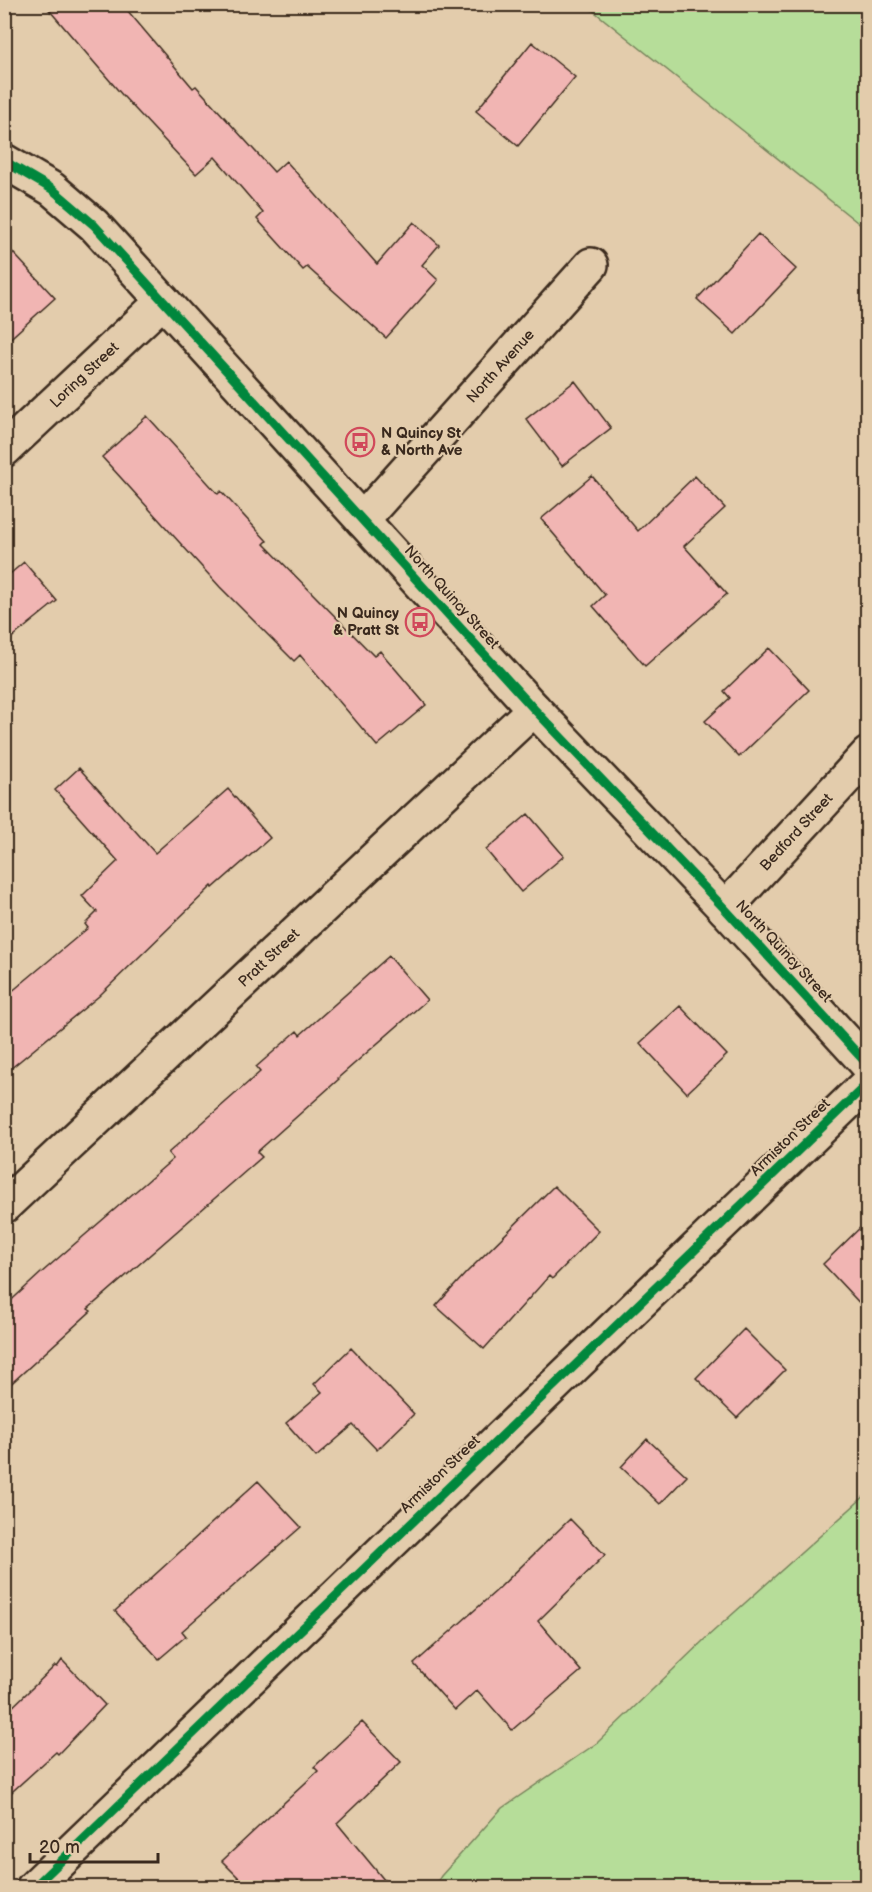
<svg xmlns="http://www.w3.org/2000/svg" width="872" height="1892" viewBox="0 0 872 1892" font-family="'Balsamiq Sans',sans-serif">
<rect width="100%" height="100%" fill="#e3ccac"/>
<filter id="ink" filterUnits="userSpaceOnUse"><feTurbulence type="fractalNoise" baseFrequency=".0167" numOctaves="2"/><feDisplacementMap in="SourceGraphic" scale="12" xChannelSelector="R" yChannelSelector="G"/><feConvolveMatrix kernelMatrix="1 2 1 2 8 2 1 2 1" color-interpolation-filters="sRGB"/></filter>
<g filter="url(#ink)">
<path fill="#b6dd99" stroke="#78845c" stroke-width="1.5" d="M 586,5 L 867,5 L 867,230 Z
M 867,1494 L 867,1887 L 434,1887 L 441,1876 L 502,1808 L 597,1743 L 707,1637 Z"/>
<path fill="#f1b5b3" stroke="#3b2a1e" stroke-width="1.5" d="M 44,4 L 122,4 L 193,88 L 196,86 L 274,172 L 286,161 L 377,264 L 414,222 L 439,245 L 422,265 L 438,280 L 386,338 L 307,267 L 303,270 L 257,219 L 263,213 L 215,157 L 196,174 L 123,96 Z
M 532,42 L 575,77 L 518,146 L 476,111 Z
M 758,234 L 796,269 L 735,334 L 697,299 Z
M 4,243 L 55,298 L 4,344 Z
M 575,381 L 611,428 L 562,466 L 526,419 Z
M 147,416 L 218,494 L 221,491 L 267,541 L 264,544 L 374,656 L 380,651 L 426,705 L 377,746 L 300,655 L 294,661 L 220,587 L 102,457 Z
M 592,476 L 638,531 L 695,476 L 725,508 L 684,546 L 727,594 L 645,666 L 593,606 L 605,595 L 541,519 Z
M 24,562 L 57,601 L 4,644 L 4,579 Z
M 769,648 L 809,690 L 739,757 L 705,721 L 730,698 L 724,691 Z
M 79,768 L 155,853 L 228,789 L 270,838 L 213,888 L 212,886 L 99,996 L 4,1074 L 4,998 L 88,928 L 85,924 L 97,912 L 82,896 L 118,861 L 55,790 Z
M 528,814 L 564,856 L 521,892 L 486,850 Z
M 389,956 L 427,1000 L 338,1078 L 339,1079 L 257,1152 L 262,1157 L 88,1309 L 91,1311 L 4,1390 L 4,1307 L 41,1273 L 173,1159 L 168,1153 L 260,1072 L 256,1067 L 297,1031 L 300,1035 Z
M 680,1006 L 727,1055 L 687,1093 L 640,1043 Z
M 554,1186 L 599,1231 L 552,1279 L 549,1276 L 484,1349 L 436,1306 L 466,1273 Z
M 867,1221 L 867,1311 L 823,1264 Z
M 744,1329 L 785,1370 L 737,1418 L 696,1378 Z
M 351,1348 L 414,1414 L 377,1450 L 353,1425 L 316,1457 L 286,1423 L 322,1392 L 314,1384 Z
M 647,1439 L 687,1476 L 660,1504 L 621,1467 Z
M 258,1481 L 301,1527 L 182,1631 L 186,1636 L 159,1659 L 115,1611 Z
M 570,1519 L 605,1555 L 538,1621 L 581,1671 L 512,1730 L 477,1690 L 455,1710 L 414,1664 L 495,1592 Z
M 62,1660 L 105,1705 L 58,1754 L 56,1752 L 4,1799 L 4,1715 L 55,1666 L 57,1667 Z
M 362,1722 L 401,1762 L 337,1823 L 390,1887 L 248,1887 L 222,1861 L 318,1771 L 314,1767 Z"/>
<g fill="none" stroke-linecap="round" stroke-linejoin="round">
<g stroke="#3b2a1e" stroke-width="38">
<g id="minor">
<path id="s1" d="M 4,450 L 163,301"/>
<path id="s2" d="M 362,520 L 591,265"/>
<path id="s3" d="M 725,909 L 868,754"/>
<path id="s4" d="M 4,1206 L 534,709"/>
<path d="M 33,1888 L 868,1083"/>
</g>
</g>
<g stroke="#3b2a1e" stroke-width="38">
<path id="secondary" d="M 4,161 L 52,189 L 94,225 L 534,709 L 725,909 L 868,1065"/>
</g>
<use href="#minor" stroke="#e3ccac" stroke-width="33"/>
<use href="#secondary" stroke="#e3ccac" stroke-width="33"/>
<g stroke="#e3ccac" stroke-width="13">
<path id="cycleway" d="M 4,161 L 52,189 L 94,225 L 534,709 L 725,909 L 868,1065
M 33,1888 L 868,1083"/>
</g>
<use href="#cycleway" stroke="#00873e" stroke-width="9"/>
</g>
</g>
<defs>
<g id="bus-ring" transform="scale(1.5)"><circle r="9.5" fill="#e3ccac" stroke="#d1495b" stroke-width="1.5"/><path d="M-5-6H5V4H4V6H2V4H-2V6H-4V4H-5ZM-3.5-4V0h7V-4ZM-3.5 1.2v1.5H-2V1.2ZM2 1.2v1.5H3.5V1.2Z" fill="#d1495b"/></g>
</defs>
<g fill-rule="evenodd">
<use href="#bus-ring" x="360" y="442"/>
<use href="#bus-ring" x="420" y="622"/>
</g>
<g text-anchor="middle" stroke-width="4.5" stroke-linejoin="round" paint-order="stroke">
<g font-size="15" fill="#3b2a1e" stroke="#e3ccac">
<text dy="5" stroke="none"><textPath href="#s2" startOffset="207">North Avenue</textPath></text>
<text dy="5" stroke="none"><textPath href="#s1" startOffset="110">Loring Street</textPath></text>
<text transform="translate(452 597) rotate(48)" y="5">North Quincy Street</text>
<text dy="5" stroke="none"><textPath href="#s3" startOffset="105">Bedford Street</textPath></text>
<text transform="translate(784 951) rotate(47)" y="5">North Quincy Street</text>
<text dy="5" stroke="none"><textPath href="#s4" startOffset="363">Pratt Street</textPath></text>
<text transform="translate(790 1137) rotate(-44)" y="5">Armiston Street</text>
<text transform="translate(440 1474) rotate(-44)" y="5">Armiston Street</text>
</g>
<g font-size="15" font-weight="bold" fill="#3b2a1e" stroke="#e3ccac" text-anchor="start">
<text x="381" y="438">N Quincy St<tspan x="381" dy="17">&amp; North Ave</tspan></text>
<text x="399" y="618" text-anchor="end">N Quincy<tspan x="399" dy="17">&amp; Pratt St</tspan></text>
</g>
</g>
<rect width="872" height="1892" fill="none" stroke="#e3ccac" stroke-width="24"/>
<rect x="12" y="12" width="848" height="1868" fill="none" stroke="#3b2a1e" stroke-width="2" filter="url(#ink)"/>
<path d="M30 1853v9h128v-9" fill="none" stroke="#3b2a1e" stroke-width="3"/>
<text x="39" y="1853" font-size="18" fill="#3b2a1e" stroke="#e3ccac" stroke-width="4.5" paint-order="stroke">20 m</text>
</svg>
